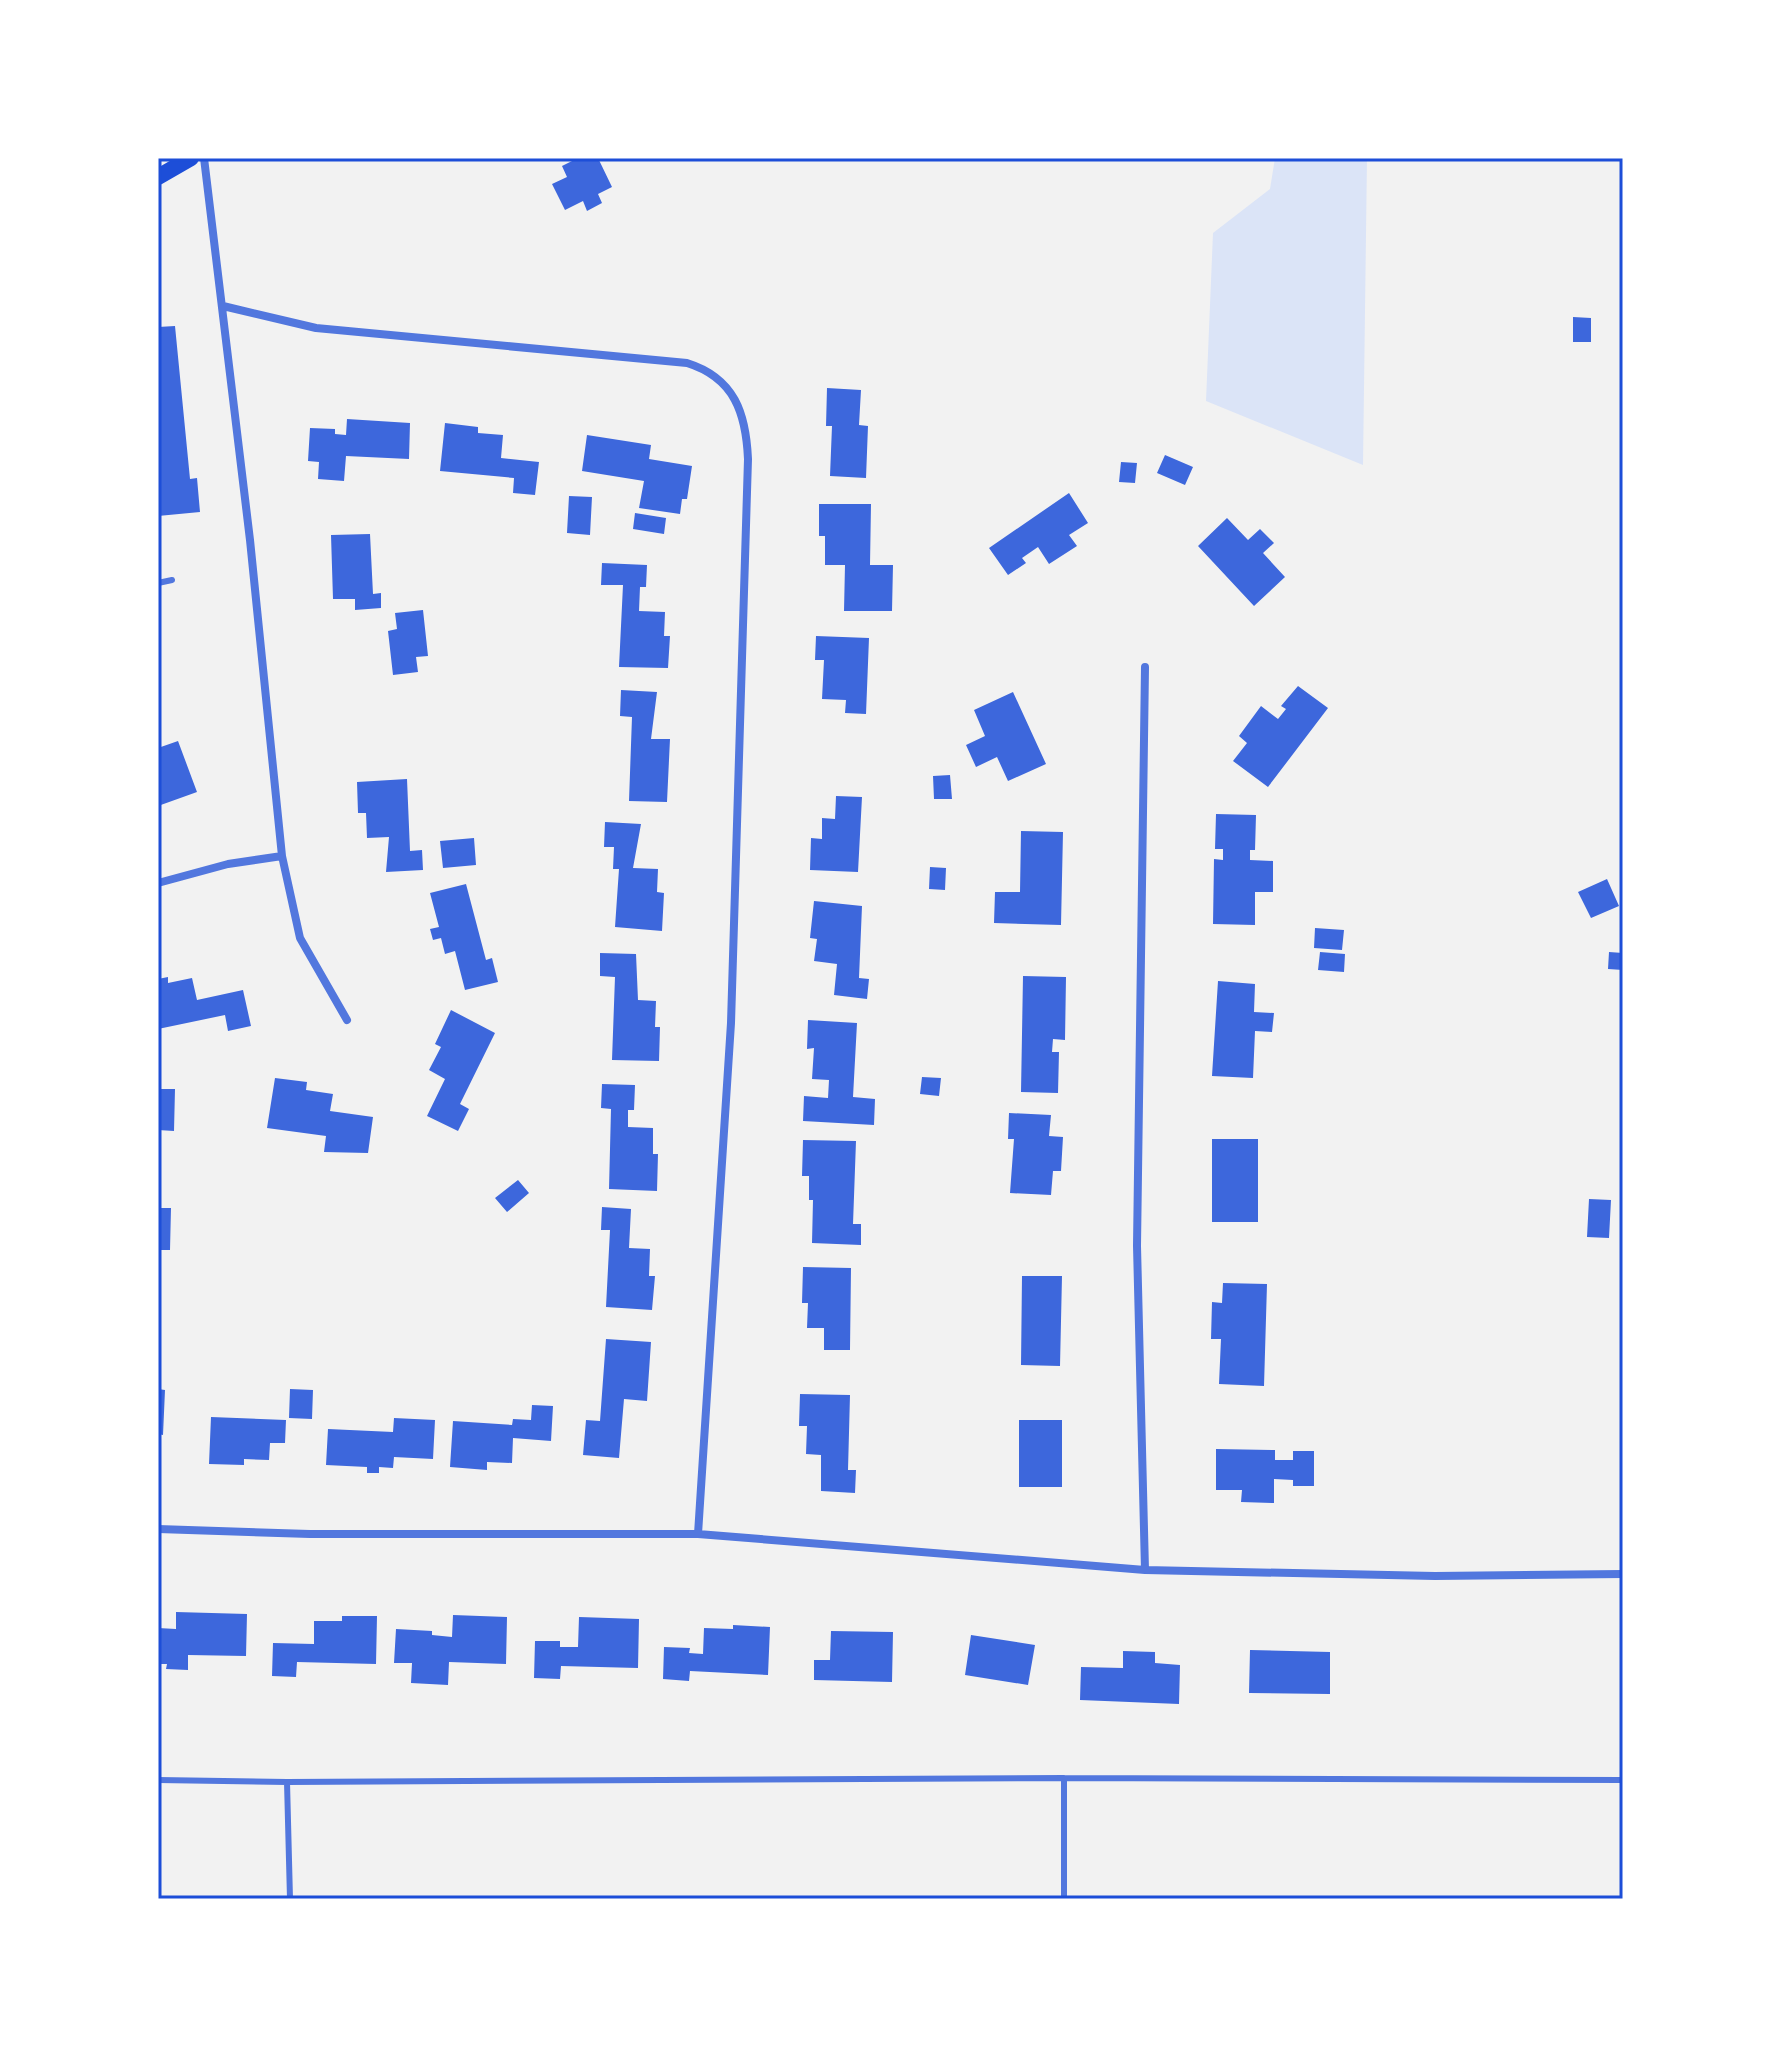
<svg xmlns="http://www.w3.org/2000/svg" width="1781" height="2057" viewBox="0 0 1781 2057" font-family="Barlow,sans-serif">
<rect width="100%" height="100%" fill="#f2f2f2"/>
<path fill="#dbe4f7" d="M 1275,158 L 1367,158 L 1363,465 L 1206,401 L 1213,233 L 1270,189 Z"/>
<path fill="#3d67dc" d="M 578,158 L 598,158 L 612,187 L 598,194 L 602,203 L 587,211 L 583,201 L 565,210 L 552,184 L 567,177 L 562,166 Z
M 1573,317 L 1591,318 L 1591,342 L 1573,342 Z
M 175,326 L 190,479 L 197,478 L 200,512 L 158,516 L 158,327 Z
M 827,388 L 861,390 L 859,425 L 868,426 L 866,478 L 830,476 L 832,426 L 826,426 Z
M 347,419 L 410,423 L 409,459 L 346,456 L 344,481 L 318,479 L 319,462 L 308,461 L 310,428 L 335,429 L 335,434 L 346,435 Z
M 445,423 L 478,427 L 478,433 L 503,435 L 501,458 L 539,462 L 535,495 L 513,493 L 514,478 L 440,471 Z
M 587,435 L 651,445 L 649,459 L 692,466 L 687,499 L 682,499 L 680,514 L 639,508 L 644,481 L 582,471 Z
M 1165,455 L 1193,467 L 1185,485 L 1157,473 Z
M 1121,462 L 1137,463 L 1135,483 L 1119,482 Z
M 1069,493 L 1088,523 L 1069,535 L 1077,546 L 1049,564 L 1038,547 L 1022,558 L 1026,563 L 1008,575 L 989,548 Z
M 569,496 L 592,497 L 590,535 L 567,533 Z
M 819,504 L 871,504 L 870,565 L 893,565 L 892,611 L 844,611 L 845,565 L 825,565 L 825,536 L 819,536 Z
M 635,513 L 666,518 L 664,534 L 633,529 Z
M 1227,518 L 1248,540 L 1260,529 L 1274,543 L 1263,553 L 1285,577 L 1254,606 L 1198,546 Z
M 370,534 L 373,594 L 381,593 L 381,608 L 355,610 L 355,599 L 333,599 L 331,535 Z
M 602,563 L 647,565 L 646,587 L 640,587 L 639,611 L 665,612 L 664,636 L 670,636 L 668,668 L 619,667 L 623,585 L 601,585 Z
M 423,610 L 428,656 L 416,657 L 418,672 L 393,675 L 388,631 L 397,629 L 395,613 Z
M 816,636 L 869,638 L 866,714 L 845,713 L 846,700 L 822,699 L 824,660 L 815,660 Z
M 1298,686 L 1328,708 L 1268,787 L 1233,761 L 1247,743 L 1239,736 L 1261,706 L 1278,719 L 1286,709 L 1281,706 Z
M 621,690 L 657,692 L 651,739 L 670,739 L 667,802 L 629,801 L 632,717 L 620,716 Z
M 1013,692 L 1046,764 L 1008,781 L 997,757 L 976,767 L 966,745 L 985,736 L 974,710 Z
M 178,741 L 197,792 L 158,806 L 158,748 Z
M 950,775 L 952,799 L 934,799 L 933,776 Z
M 407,779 L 410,851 L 422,850 L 423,870 L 386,872 L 389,837 L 367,838 L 366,813 L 358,813 L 357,782 Z
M 836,796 L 862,797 L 858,872 L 810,870 L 811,838 L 822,839 L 822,818 L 835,819 Z
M 1216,814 L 1256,815 L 1255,850 L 1250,850 L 1250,860 L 1273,861 L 1273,892 L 1255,892 L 1255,925 L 1213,924 L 1214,859 L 1223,860 L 1223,849 L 1215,849 Z
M 605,822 L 641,824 L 633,868 L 658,869 L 657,892 L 664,893 L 662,931 L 615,927 L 619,869 L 613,869 L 614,847 L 604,847 Z
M 1021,831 L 1063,832 L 1061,925 L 994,923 L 995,892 L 1020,892 Z
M 474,838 L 476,865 L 443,868 L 440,841 Z
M 930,867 L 946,868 L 945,890 L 929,889 Z
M 1607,879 L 1619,906 L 1591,918 L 1578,892 Z
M 466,884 L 486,960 L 492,958 L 498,982 L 465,990 L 455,951 L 445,954 L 441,938 L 433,940 L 430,929 L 439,927 L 430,893 Z
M 814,901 L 862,906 L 859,978 L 869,979 L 867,999 L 834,995 L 837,964 L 814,961 L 817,939 L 810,938 Z
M 1315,928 L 1344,930 L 1342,950 L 1314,948 Z
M 1320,952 L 1345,954 L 1344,972 L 1318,970 Z
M 1609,952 L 1623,953 L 1623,970 L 1608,969 Z
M 600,953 L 636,954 L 638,1000 L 656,1001 L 655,1027 L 660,1027 L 659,1061 L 612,1060 L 615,977 L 600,976 Z
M 1023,976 L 1066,977 L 1065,1040 L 1053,1039 L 1052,1052 L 1059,1052 L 1058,1093 L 1021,1092 Z
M 168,977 L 168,983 L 192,978 L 197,1000 L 243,990 L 251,1026 L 228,1031 L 225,1015 L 158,1029 L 158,979 Z
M 1218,981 L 1255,984 L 1254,1012 L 1274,1013 L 1272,1032 L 1255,1031 L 1253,1078 L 1212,1076 Z
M 451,1010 L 495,1033 L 460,1104 L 469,1109 L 458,1131 L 427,1116 L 445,1079 L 429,1070 L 441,1047 L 435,1044 Z
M 808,1020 L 857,1023 L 853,1097 L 875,1099 L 874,1125 L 803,1121 L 804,1096 L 828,1098 L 829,1080 L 812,1079 L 814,1048 L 807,1049 Z
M 922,1077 L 941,1078 L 939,1096 L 920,1094 Z
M 275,1078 L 307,1082 L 306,1090 L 333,1094 L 330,1111 L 373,1117 L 368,1153 L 324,1152 L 326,1136 L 267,1128 Z
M 602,1084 L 635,1085 L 634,1110 L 628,1110 L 628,1127 L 653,1128 L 653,1154 L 658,1154 L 657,1191 L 609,1189 L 611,1109 L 601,1108 Z
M 158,1089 L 175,1089 L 174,1131 L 158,1130 Z
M 1009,1113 L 1051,1115 L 1049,1136 L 1063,1137 L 1061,1171 L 1053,1171 L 1051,1195 L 1010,1193 L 1014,1139 L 1008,1139 Z
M 1212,1139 L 1258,1139 L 1258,1222 L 1212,1222 Z
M 803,1140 L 856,1141 L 853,1224 L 861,1224 L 861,1245 L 812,1243 L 813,1200 L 809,1200 L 809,1176 L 802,1176 Z
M 518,1180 L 529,1193 L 507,1212 L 495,1198 Z
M 1589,1199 L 1611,1200 L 1609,1238 L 1587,1237 Z
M 602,1207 L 631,1209 L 629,1248 L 650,1249 L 649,1276 L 655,1276 L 652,1310 L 606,1307 L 610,1230 L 601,1230 Z
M 158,1208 L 171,1208 L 170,1250 L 158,1250 Z
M 803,1267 L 851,1268 L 850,1350 L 824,1350 L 824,1328 L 807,1328 L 808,1303 L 802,1303 Z
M 1022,1276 L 1062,1276 L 1060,1366 L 1021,1365 Z
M 1223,1283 L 1267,1284 L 1264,1386 L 1219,1384 L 1221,1339 L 1211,1339 L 1212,1302 L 1222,1303 Z
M 606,1339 L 651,1342 L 647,1401 L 624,1399 L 619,1458 L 583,1455 L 586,1420 L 600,1421 Z
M 158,1389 L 165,1390 L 163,1435 L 158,1434 Z
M 290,1389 L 313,1390 L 312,1419 L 289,1418 Z
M 800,1394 L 850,1395 L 848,1470 L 856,1470 L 855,1493 L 821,1491 L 821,1455 L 806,1454 L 807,1426 L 799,1426 Z
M 532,1405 L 553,1406 L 551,1441 L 513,1438 L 512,1463 L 487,1462 L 487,1470 L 450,1467 L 453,1421 L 512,1425 L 513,1419 L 531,1420 Z
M 211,1417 L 286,1420 L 285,1443 L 270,1443 L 269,1460 L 244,1459 L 244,1465 L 209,1464 Z
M 394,1418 L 435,1420 L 433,1459 L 394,1457 L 393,1468 L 379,1467 L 379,1473 L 367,1473 L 367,1467 L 326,1465 L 328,1429 L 393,1432 Z
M 1019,1420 L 1062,1420 L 1062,1487 L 1019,1487 Z
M 1216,1449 L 1275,1450 L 1275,1460 L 1293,1460 L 1293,1451 L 1314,1451 L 1314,1486 L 1293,1486 L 1293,1480 L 1274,1479 L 1274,1503 L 1241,1502 L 1242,1490 L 1216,1490 Z
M 176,1612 L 247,1614 L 246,1656 L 188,1655 L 188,1670 L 166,1669 L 167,1664 L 158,1664 L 158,1628 L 176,1629 Z
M 453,1615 L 507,1617 L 506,1664 L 449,1662 L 448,1685 L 411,1683 L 412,1663 L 394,1663 L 396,1629 L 432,1631 L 432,1635 L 452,1637 Z
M 342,1616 L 377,1616 L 376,1664 L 297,1662 L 296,1677 L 272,1676 L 273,1643 L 314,1644 L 314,1621 L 342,1621 Z
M 579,1617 L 639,1619 L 638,1668 L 561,1666 L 560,1679 L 534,1678 L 535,1641 L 560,1641 L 560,1647 L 578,1647 Z
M 733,1625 L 770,1627 L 768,1675 L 690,1671 L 689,1681 L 663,1679 L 664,1647 L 690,1648 L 689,1653 L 703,1654 L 704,1628 L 733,1629 Z
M 831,1631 L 893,1632 L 892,1682 L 814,1680 L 814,1660 L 830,1660 Z
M 971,1635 L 1035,1645 L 1028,1685 L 965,1675 Z
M 1250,1650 L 1330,1652 L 1330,1694 L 1249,1693 Z
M 1123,1651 L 1155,1652 L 1155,1663 L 1180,1665 L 1179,1704 L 1080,1700 L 1081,1667 L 1123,1668 Z"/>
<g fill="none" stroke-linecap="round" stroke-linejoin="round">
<path stroke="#5277de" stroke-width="6" d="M 158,583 L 172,580
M 1064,1778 L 1623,1780
M 158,1780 L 287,1782 L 290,1899
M 287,1782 L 1064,1778 L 1064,1899"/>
<path stroke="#5277de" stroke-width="8" d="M 223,306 L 316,328 L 687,363 C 735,378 746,414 748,459 L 731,1023 L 698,1534
M 1145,667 L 1137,1246 L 1145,1570
M 282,856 L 300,938 L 347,1020
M 158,883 L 228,864 L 282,856 L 250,540 L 204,158
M 158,1529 L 310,1534 L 698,1534 L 1145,1570 L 1435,1576 L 1623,1574"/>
<path stroke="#1d4ed8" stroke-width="16" d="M 158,177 L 191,158"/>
</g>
<rect width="1781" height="2057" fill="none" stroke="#ffffff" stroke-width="320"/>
<rect x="160" y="160" width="1461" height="1737" fill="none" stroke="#1d4ed8" stroke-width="3"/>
</svg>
